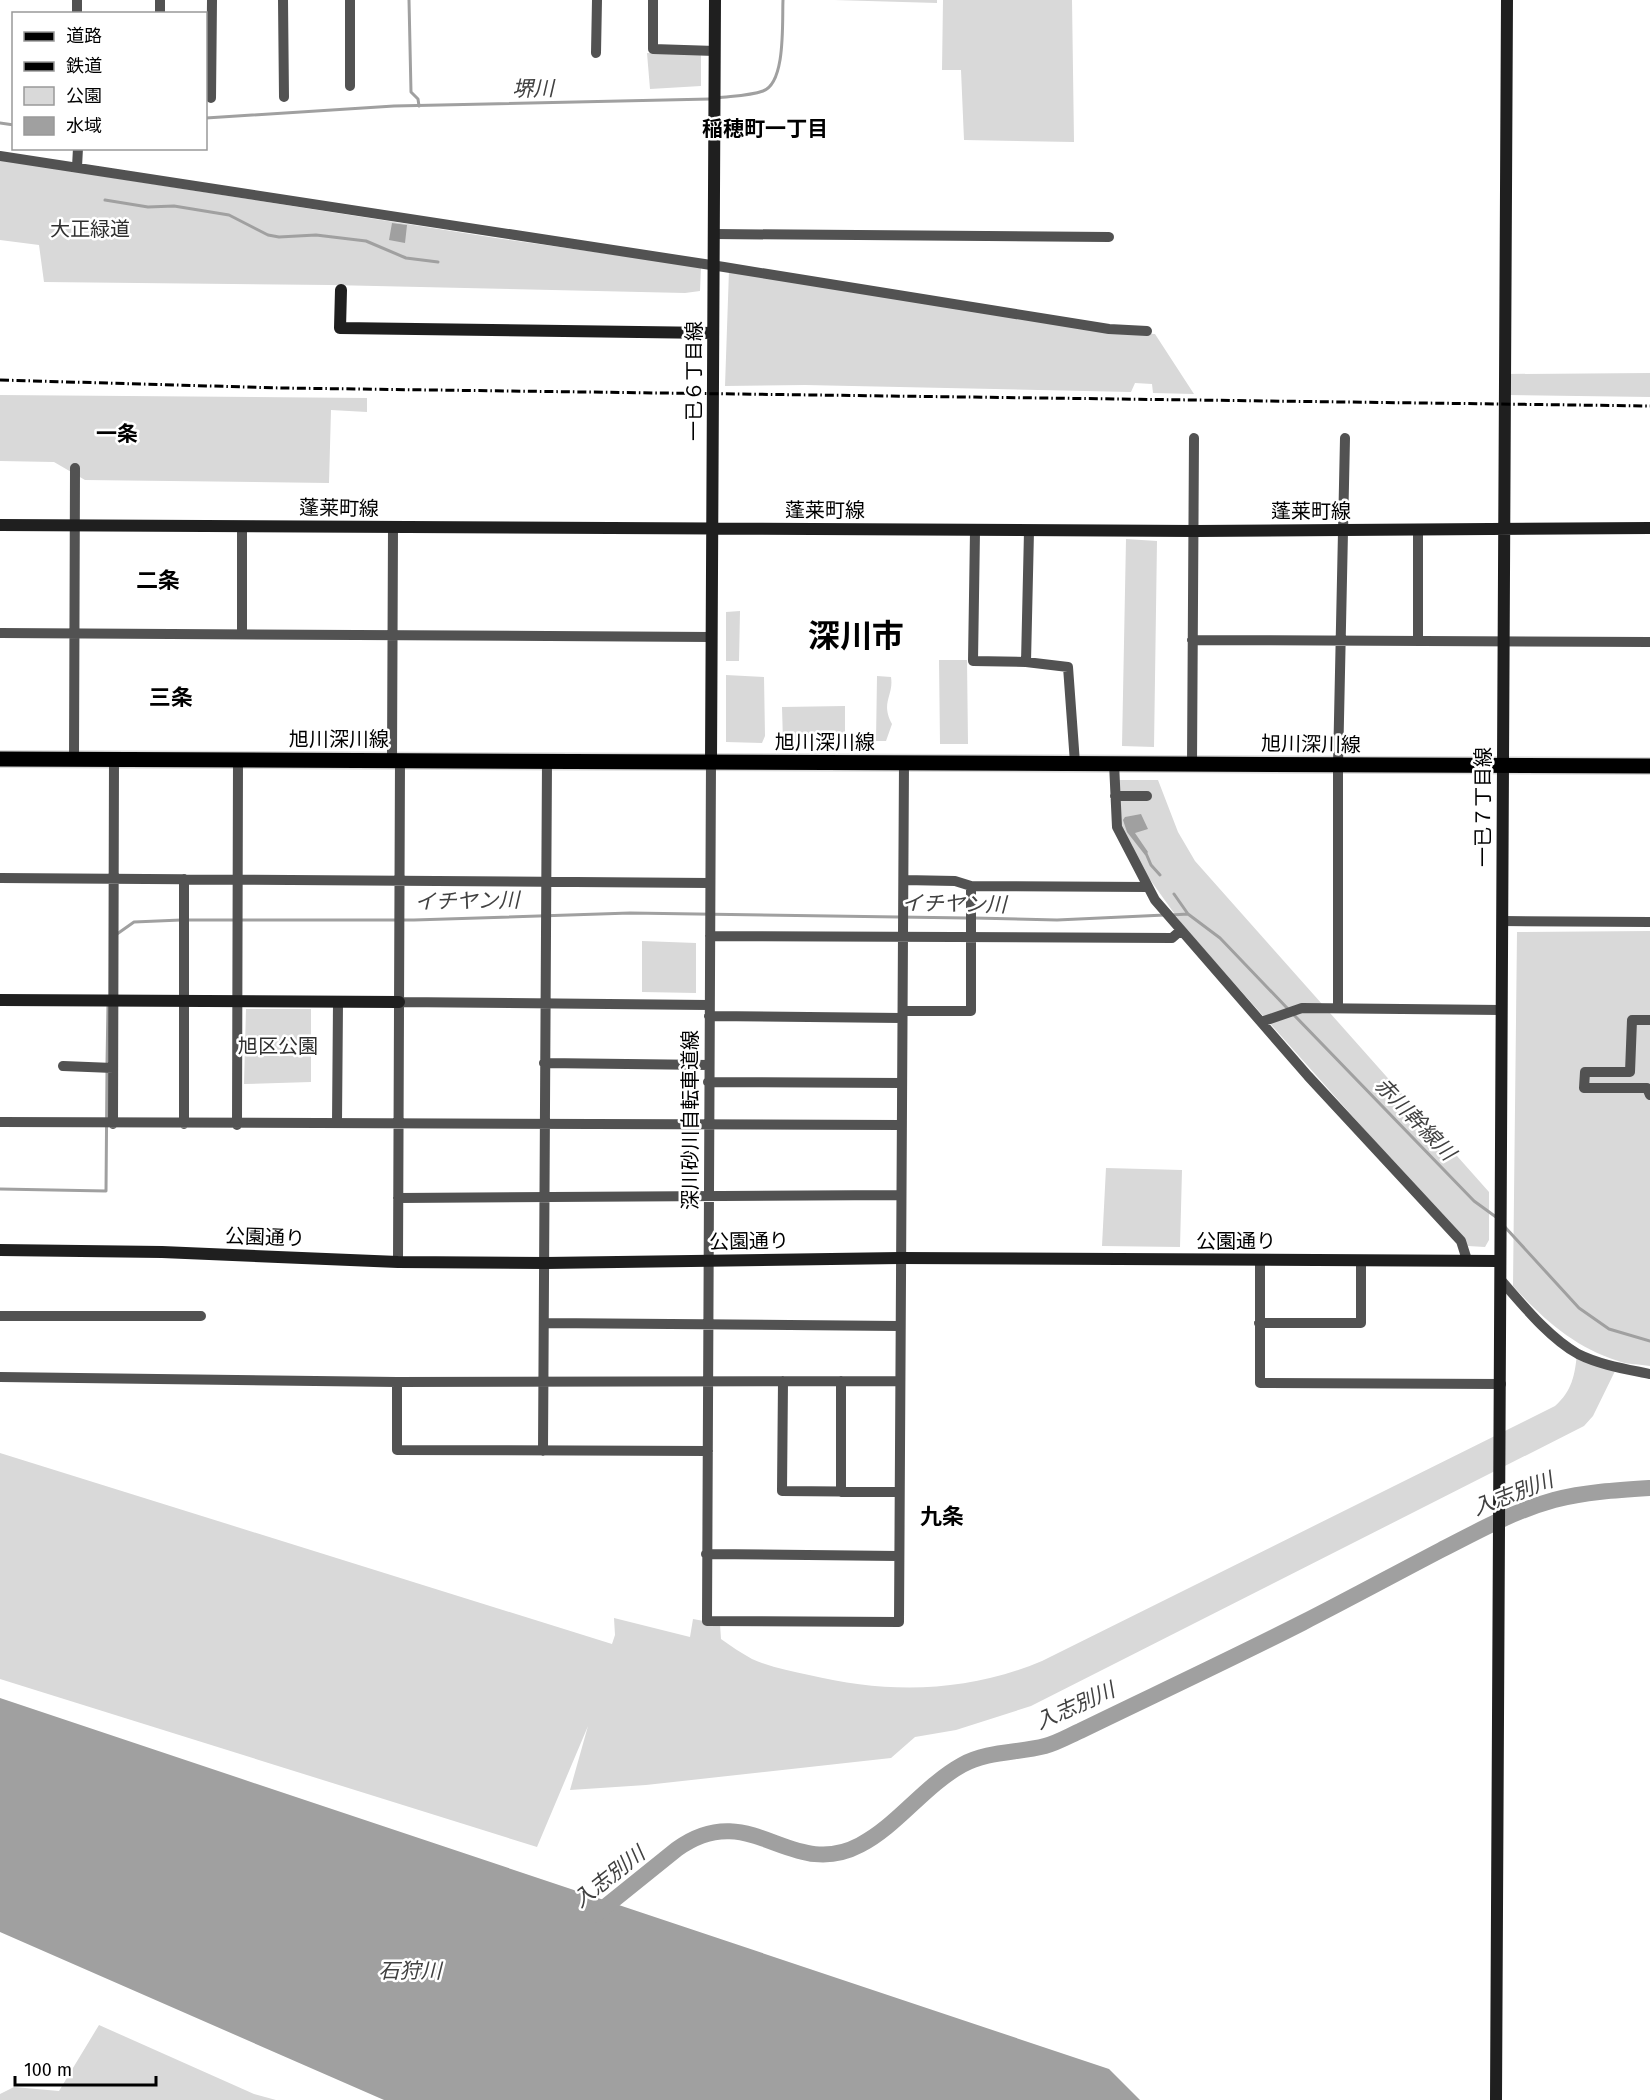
<svg xmlns="http://www.w3.org/2000/svg" width="1650" height="2100" viewBox="0 0 1650 2100" font-family="'Fira Sans','Noto Sans JP',sans-serif">
<rect width="100%" height="100%" fill="#fff"/>
<path fill="#d9d9d9" d="M 834,0 L 937,0 L 937,3 Z
M 943,0 L 1072,0 L 1074,142 L 964,140 L 961,70 L 942,70 Z
M 647,53 L 701,54 L 701,86 L 650,89 Z
M 0,160 L 496,238 L 701,267 L 700,291 L 685,293 L 331,285 L 44,282 L 39,245 L 0,240 Z
M 729,270 L 1106,332 L 1155,334 L 1194,394 L 1153,393 L 1152,384 L 1135,383 L 1131,392 L 805,385 L 725,386 Z
M 1650,373 L 1650,397 L 1506,395 L 1506,374 Z
M 0,395 L 367,398 L 367,412 L 331,410 L 329,483 L 85,480 L 54,462 L 0,461 Z
M 1126,539 L 1157,541 L 1154,747 L 1122,746 Z
M 740,611 L 739,661 L 726,661 L 726,612 Z
M 939,660 L 967,660 L 968,744 L 940,744 Z
M 726,675 L 764,677 L 765,736 L 762,743 L 726,742 Z
M 877,676 L 891,677 C 894,696 880,702 892,724 L 886,741 L 876,741 Z
M 845,706 L 845,741 L 783,742 L 782,707 Z
M 1119,780 L 1158,780 L 1178,832 L 1195,861 L 1489,1192 L 1489,1240 L 1485,1247 L 1468,1246 L 1184,927 L 1146,874 L 1120,828 Z
M 1650,931 L 1650,1366 C 1640,1364 1628,1365 1618,1361 C 1574,1347 1543,1319 1513,1286 L 1517,932 Z
M 642,941 L 696,943 L 696,993 L 642,992 Z
M 246,1009 L 311,1009 L 311,1082 L 244,1084 Z
M 1106,1168 L 1182,1170 L 1180,1247 L 1102,1246 Z
M 1577,1353 L 1617,1367 L 1593,1416 L 1584,1426 L 1031,1706 L 956,1730 L 915,1737 L 891,1758 L 646,1785 L 570,1790 L 588,1726 L 537,1847 L 0,1679 L 0,1453 L 612,1644 L 615,1635 L 614,1618 L 690,1637 L 693,1619 L 720,1624 L 721,1639 C 731,1646 741,1653 752,1659 C 770,1667 790,1671 809,1675 C 888,1694 966,1693 1042,1661 L 1555,1406 C 1572,1391 1575,1375 1577,1353 Z
M 99,2025 L 254,2094 L 276,2100 L 0,2100 L 0,2094 L 14,2087 L 59,2091 Z"/>
<path fill="#a0a0a0" d="M 392,223 L 407,225 L 405,243 L 389,240 Z
M 1141,814 L 1148,829 L 1135,833 L 1148,852 L 1145,855 L 1127,832 L 1123,820 L 1125,817 Z
M 0,1698 L 1109,2069 L 1140,2100 L 384,2100 L 0,1932 Z"/>
<g fill="none" stroke-linecap="round" stroke-linejoin="round">
<path stroke="#a0a0a0" stroke-width="3" d="M 409,0 L 411,92 L 418,99 L 419,106
M 717,98 C 732,96 749,96 763,91 C 786,83 782,22 783,0
M 206,118 L 394,106 L 710,99
M 0,123 L 14,125
M 105,200 L 148,207 L 174,206 L 229,215 L 268,235 L 279,237 L 316,235 L 366,241 L 406,258 L 438,262
M 1145,851 L 1151,865 L 1160,875
M 1174,894 L 1188,914 L 1220,938 L 1288,1009
M 1171,915 L 1188,914
M 974,918 L 1057,920 L 1165,915
M 188,920 L 414,920 L 630,913 L 967,918
M 117,934 L 134,922 L 181,920
M 1293,1014 L 1474,1201 L 1496,1217
M 107,1064 L 108,1005
M 0,1189 L 106,1191 L 107,1071
M 1504,1226 L 1579,1308 L 1609,1329 L 1650,1341"/>
<path stroke="#a0a0a0" stroke-width="16" d="M 595,1915 L 677,1849 C 751,1796 790,1882 860,1845 C 897,1826 924,1786 962,1765 C 987,1751 1018,1753 1045,1746 C 1057,1743 1069,1736 1080,1731 C 1154,1695 1229,1660 1302,1623 C 1349,1599 1395,1574 1441,1550 C 1478,1531 1514,1511 1554,1500 C 1585,1492 1618,1490 1650,1488"/>
<g stroke="#dbdbdb" stroke-width="18">
<path id="primary" d="M 0,759 L 1650,766"/>
</g>
<path stroke="#525252" stroke-width="10" d="M 77,0 L 77,14
M 283,0 L 284,97
M 653,0 L 653,49 L 715,51
M 160,14 L 160,0
M 596,53 L 597,0
M 350,86 L 350,0
M 211,98 L 212,0
M 0,156 L 724,267 L 1109,329 L 1147,331
M 77,167 L 78,148
M 714,234 L 1109,237
M 975,531 L 973,661 L 1026,662
M 1029,531 L 1026,662 L 1068,667 L 1075,763
M 0,633 L 711,637
M 242,634 L 242,527
M 1192,640 L 1650,642
M 1418,641 L 1418,529
M 74,760 L 75,468
M 392,760 L 393,528
M 711,762 L 707,1621 L 899,1622 L 904,763
M 1114,763 L 1117,827 L 1155,900 L 1308,1076 L 1461,1241 L 1467,1260
M 1192,764 L 1194,438
M 1115,796 L 1147,796
M 0,878 L 710,883
M 184,879 L 184,1124
M 904,880 L 955,881 L 971,886 L 1148,887
M 1502,921 L 1650,922
M 710,936 L 1172,938 L 1180,931
M 399,1002 L 709,1005
M 1338,1008 L 1338,766 L 1345,438
M 903,1011 L 971,1011 L 971,886
M 709,1016 L 902,1018
M 1650,1020 L 1632,1020 L 1630,1072 L 1585,1072 L 1584,1088 L 1647,1088 L 1650,1095
M 1261,1022 L 1302,1008 L 1502,1010
M 544,1063 L 709,1065
M 63,1066 L 113,1068
M 708,1082 L 902,1083
M 0,1122 L 901,1125
M 337,1123 L 338,1003
M 113,1124 L 114,759
M 237,1125 L 238,760
M 398,1198 L 901,1195
M 1260,1260 L 1260,1383 L 1501,1384
M 398,1262 L 400,760
M 1500,1279 C 1522,1304 1548,1337 1578,1354 C 1600,1365 1626,1369 1650,1374
M 0,1316 L 201,1316
M 545,1323 L 900,1326
M 1259,1323 L 1361,1323 L 1361,1260
M 0,1377 L 397,1382 L 900,1381
M 783,1381 L 782,1491 L 899,1492
M 397,1382 L 397,1450 L 708,1451
M 543,1451 L 547,761
M 841,1492 L 841,1381
M 706,1554 L 899,1556"/>
<path stroke="#1f1f1f" stroke-width="12" d="M 341,290 L 340,328 L 713,333
M 0,525 L 1195,531 L 1650,528
M 711,762 L 715,0
M 0,1000 L 399,1002
M 0,1250 L 162,1252 L 398,1262 L 545,1263 L 900,1258 L 1500,1261
M 1496,2100 L 1507,0"/>
<use href="#primary" stroke="#000" stroke-width="15"/>
<path stroke="#000" stroke-width="3" stroke-dasharray="9 3 1.5 3" stroke-linecap="butt" d="M 0,380 L 281,388 L 1650,406"/>
</g>
<g text-anchor="middle" stroke-width="5" stroke-linejoin="round" paint-order="stroke">
<g font-size="20" fill="#303030" stroke="#fff">
<text x="90" y="236">大正緑道</text>
<text x="278" y="1053">旭区公園</text>
</g>
<g font-size="20" fill="#000" stroke="#fff">
<text transform="translate(694 381) rotate(-90)" y="7">一已６丁目線</text>
<text transform="translate(339 508) rotate(1)" y="7">蓬莱町線</text>
<text x="825" y="517">蓬莱町線</text>
<text x="1311" y="518">蓬莱町線</text>
<text x="339" y="746">旭川深川線</text>
<text x="825" y="749">旭川深川線</text>
<text transform="translate(1311 744) rotate(1)" y="7">旭川深川線</text>
<text transform="translate(1483 807) rotate(-90)" y="7">一已７丁目線</text>
<text transform="translate(690 1120) rotate(-90)" y="7">深川砂川自転車道線</text>
<text transform="translate(265 1237) rotate(2)" y="7">公園通り</text>
<text transform="translate(749 1241) rotate(-1)" y="7">公園通り</text>
<text x="1236" y="1248">公園通り</text>
</g>
<g font-size="21" font-style="italic" fill="#414141" stroke="#fff">
<text transform="translate(533 89) rotate(-1)" y="7">堺川</text>
<text transform="translate(467 901) rotate(-1)" y="7">イチヤン川</text>
<text transform="translate(954 904) rotate(1)" y="7">イチヤン川</text>
<text transform="translate(1415 1119) rotate(46)" y="7">赤川幹線川</text>
<text transform="translate(1513 1494) rotate(-21)" y="7">入志別川</text>
<text transform="translate(1075 1706) rotate(-24)" y="7">入志別川</text>
<text transform="translate(609 1877) rotate(-38)" y="7">入志別川</text>
<text x="410" y="1978">石狩川</text>
</g>
<g font-size="21" font-weight="bold" fill="#000" stroke="#fff">
<text x="765" y="136">稲穂町一丁目</text>
<text x="117" y="441">一条</text>
</g>
<g font-size="22" font-weight="bold" fill="#000" stroke="#fff">
<text x="158" y="588">二条</text>
<text x="171" y="705">三条</text>
<text x="942" y="1524">九条</text>
</g>
<g font-size="32" font-weight="bold" fill="#000" stroke="#fff">
<text x="856" y="647">深川市</text>
</g>
</g>
<rect x="12" y="12" width="195" height="138" fill="#ffffff" stroke="#999999" stroke-width="1.5"/>
<rect x="24" y="32" width="30" height="9" fill="#000000" stroke="#999999" stroke-width="1.5"/>
<text x="66" y="42" font-size="18" fill="#000000">道路</text>
<rect x="24" y="62" width="30" height="9" fill="#000000" stroke="#999999" stroke-width="1.5"/>
<text x="66" y="72" font-size="18" fill="#000000">鉄道</text>
<rect x="24" y="87" width="30" height="18" fill="#d9d9d9" stroke="#999999" stroke-width="1.5"/>
<text x="66" y="102" font-size="18" fill="#000000">公園</text>
<rect x="24" y="117" width="30" height="18" fill="#a0a0a0" stroke="#999999" stroke-width="1.5"/>
<text x="66" y="132" font-size="18" fill="#000000">水域</text>
<path d="M15 2076v9h141v-9" fill="none" stroke="#000000" stroke-width="3"/>
<text x="24" y="2076" font-size="18" fill="#000000" stroke="#ffffff" stroke-width="4.5" paint-order="stroke">100 m</text>
</svg>
